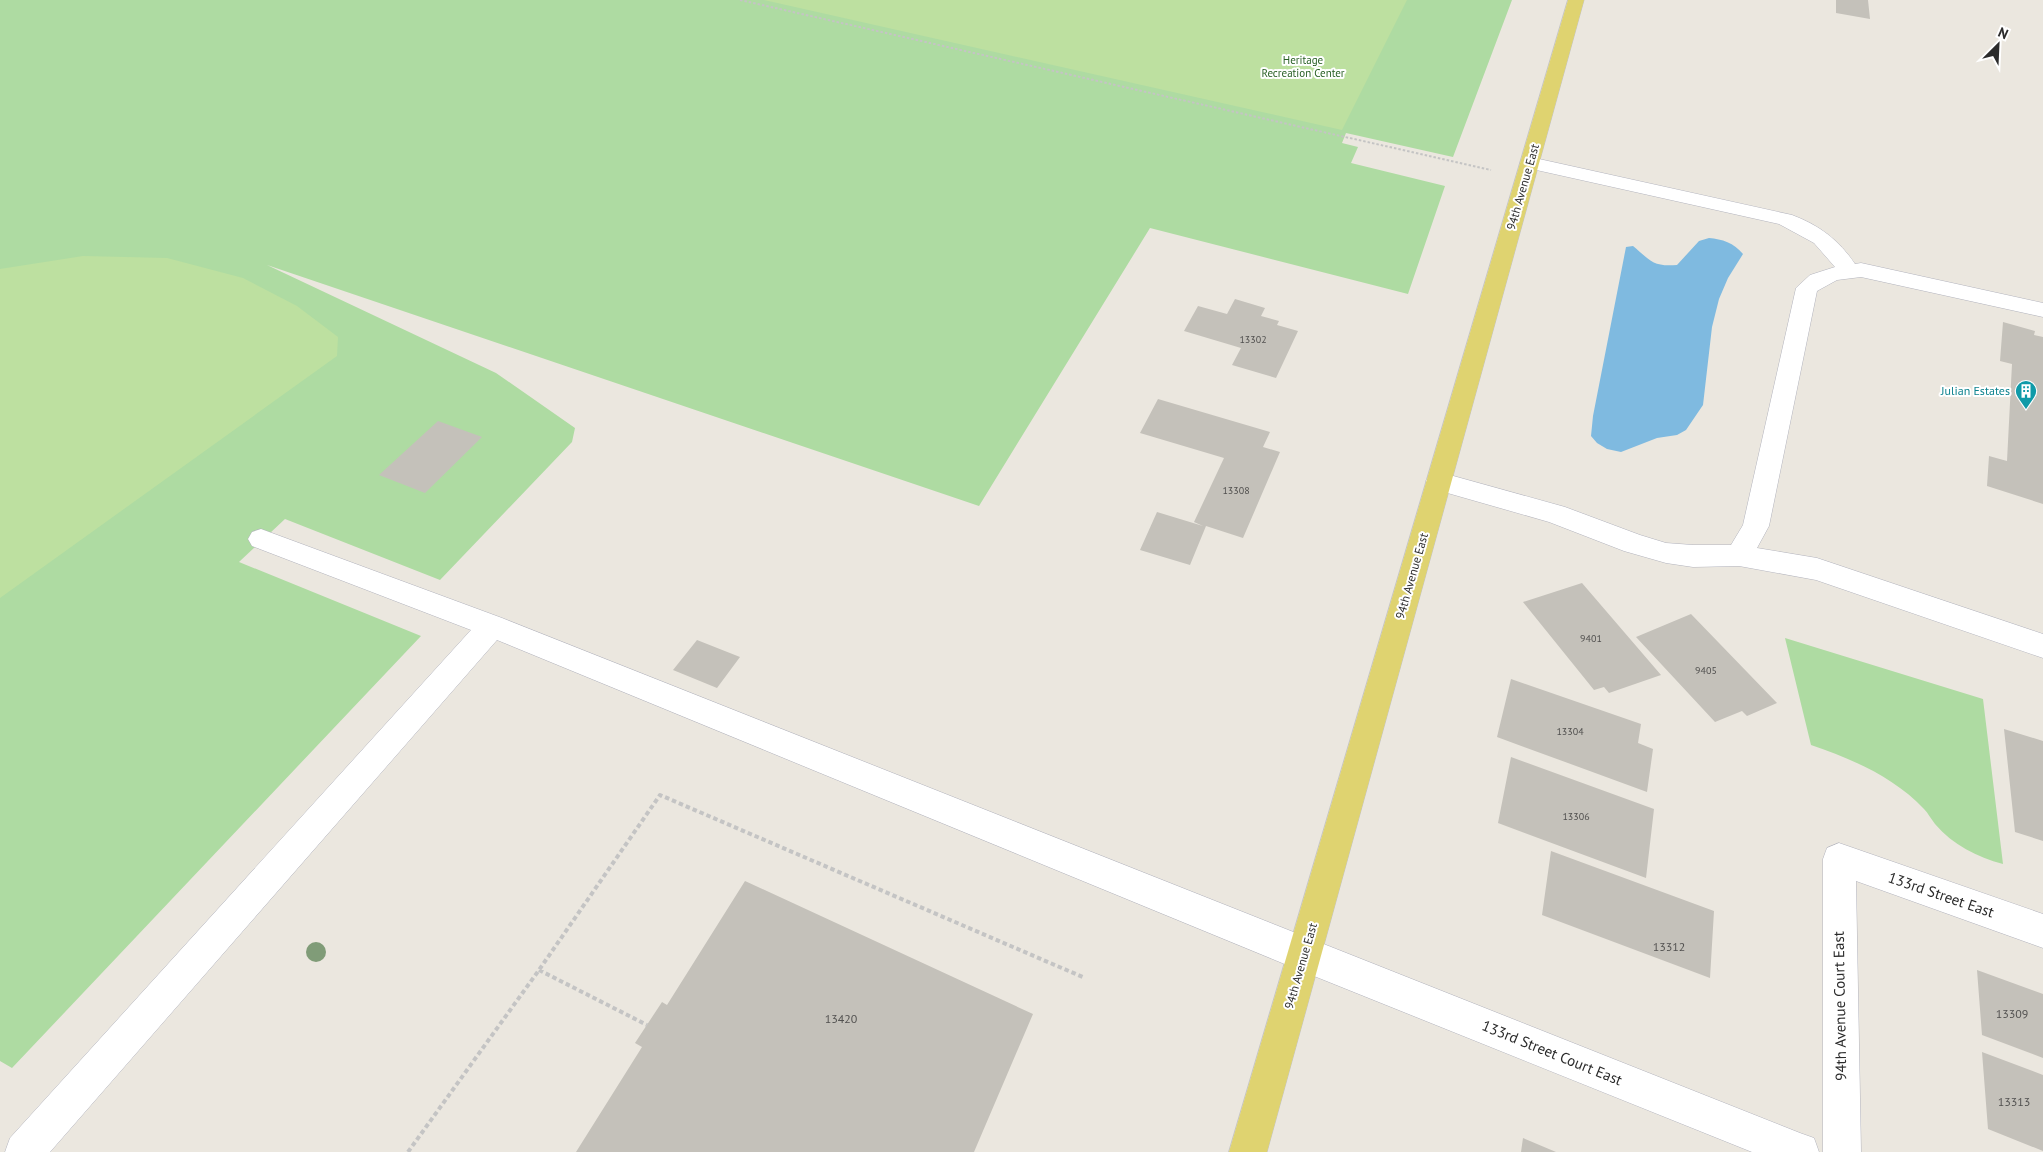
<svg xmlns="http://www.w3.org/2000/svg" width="2043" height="1152" viewBox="0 0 2043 1152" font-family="'PT Sans',sans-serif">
<rect width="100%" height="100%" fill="#ebe7df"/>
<path fill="#aedba2" d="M 0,0 L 1512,0 L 1453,157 L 1346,133 L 1342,143 L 1358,147 L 1351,163 L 1445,186 L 1408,294 L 1150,228 L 979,506 L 267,265 L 496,373 L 575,428 L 572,442 L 440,580 L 285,519 L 239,562 L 421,636 L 12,1068 L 0,1061 Z
M 1785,638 L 1983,699 L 2003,864 C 1977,857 1953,845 1935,824 C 1931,819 1928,813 1924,809 C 1894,777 1852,759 1811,745 Z"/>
<path fill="#bde0a0" d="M 764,0 L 1407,0 L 1342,130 Z
M 83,256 L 167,258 L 243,278 L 297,306 L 338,337 L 337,356 L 0,598 L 0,269 Z"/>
<path fill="#7fbae0" d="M 1709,238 C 1722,239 1734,243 1743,254 L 1728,278 L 1719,299 L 1712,327 L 1703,405 L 1686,430 L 1677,435 L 1657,438 L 1621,452 L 1607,449 L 1597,443 L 1591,436 L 1593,416 L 1626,247 L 1633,246 C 1650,260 1652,267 1677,265 L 1699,241 Z"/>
<path fill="#c4c1ba" d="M 1836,0 L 1868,0 L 1870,19 L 1836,13 Z
M 1235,299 L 1265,308 L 1261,316 L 1279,321 L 1277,325 L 1298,331 L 1276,378 L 1232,365 L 1241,348 L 1184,331 L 1198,306 L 1227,314 Z
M 2003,322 L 2035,331 L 2034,335 L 2043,337 L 2043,504 L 1987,486 L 1989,456 L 2007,461 L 2012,364 L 2000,361 Z
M 1158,399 L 1270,432 L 1263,447 L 1280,452 L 1243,538 L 1206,526 L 1190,565 L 1140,550 L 1157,512 L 1203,526 L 1194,522 L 1224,458 L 1140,433 Z
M 438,421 L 482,437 L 425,493 L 379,475 Z
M 1582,583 L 1661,675 L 1609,693 L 1604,687 L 1594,690 L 1523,602 Z
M 1691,614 L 1777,703 L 1747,716 L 1742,711 L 1715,722 L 1636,637 Z
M 697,640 L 740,657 L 717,688 L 673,670 Z
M 1511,679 L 1641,724 L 1638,743 L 1653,749 L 1647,792 L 1497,737 Z
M 2004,729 L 2043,741 L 2043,841 L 2015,832 Z
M 1511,757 L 1654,809 L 1646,878 L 1498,823 Z
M 1551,851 L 1714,911 L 1710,978 L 1542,915 Z
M 745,881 L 1033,1014 L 974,1152 L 576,1152 L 642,1047 L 635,1043 L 662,1002 L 667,1005 Z
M 1977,970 L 2043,994 L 2043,1058 L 1982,1035 Z
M 1982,1052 L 2043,1075 L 2043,1151 L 1988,1129 Z
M 1523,1138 L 1556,1152 L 1521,1152 Z"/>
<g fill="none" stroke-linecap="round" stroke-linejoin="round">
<g stroke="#b2b3bd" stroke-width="1">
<path id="minor" d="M 1530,157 L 1792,215 C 1819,225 1839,240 1855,264 L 1861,263 L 2043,303 L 2043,317 L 1861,277 L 1837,280 L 1817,291 L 1769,526 L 1757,548 L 1817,558 L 2043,634 L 2043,658 L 1816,580 L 1739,566 L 1693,567 L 1666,563 L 1624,551 L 1549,522 L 1430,488 L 1426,481 L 1430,474 L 1439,472 L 1565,507 L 1640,535 L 1666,543 L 1693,545 L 1731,545 L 1743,525 L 1796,288 L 1810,275 L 1835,267 L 1814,243 L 1779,224 L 1523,167 L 1520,163 L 1523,159 Z
M 261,529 L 502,618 L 1800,1133 L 1814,1138 L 1819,1152 L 1752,1152 L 1304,972 L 497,640 L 50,1152 L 5,1152 L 10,1138 L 471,630 L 252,546 L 248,539 L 252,532 Z
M 1839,843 L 2043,914 L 2043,948 L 1856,881 L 1861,1152 L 1823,1152 L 1823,859 L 1827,848 Z"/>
</g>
<g stroke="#c4c4c4" stroke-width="1">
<path id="major" d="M 1568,0 L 1584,0 L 1267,1152 L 1229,1152 Z"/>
</g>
<path stroke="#c4c4c4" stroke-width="2" stroke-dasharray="2.5 2" stroke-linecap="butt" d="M 740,0 L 1491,170"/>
<path stroke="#c4c4c4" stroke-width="4" stroke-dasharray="4.5 3" stroke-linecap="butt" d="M 539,970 L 647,1025
M 408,1152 L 539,970 L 660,795 L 1085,978"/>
<use href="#minor" fill="#fff" fill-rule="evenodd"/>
<use href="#major" fill="#dfd370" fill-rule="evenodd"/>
</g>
<circle fill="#809c78" cx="316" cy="952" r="10"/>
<defs>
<g id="building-pin" transform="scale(1.125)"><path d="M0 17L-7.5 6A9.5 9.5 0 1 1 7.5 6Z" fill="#0f9aa8" stroke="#fff"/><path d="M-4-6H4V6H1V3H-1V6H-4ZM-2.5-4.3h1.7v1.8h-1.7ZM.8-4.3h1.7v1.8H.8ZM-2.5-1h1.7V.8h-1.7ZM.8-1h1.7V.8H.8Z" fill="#fff"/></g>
</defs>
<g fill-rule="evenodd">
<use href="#building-pin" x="2026" y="391"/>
</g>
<g text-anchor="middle" stroke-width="4" stroke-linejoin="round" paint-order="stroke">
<g font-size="10" fill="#51504f">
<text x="1253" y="343">13302</text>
<text x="1236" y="494">13308</text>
<text x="1591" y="642">9401</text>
<text x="1706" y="674">9405</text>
<text x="1570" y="735">13304</text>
<text x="1576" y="820">13306</text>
</g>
<g font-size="11" fill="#285f24" stroke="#fff">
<text x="1303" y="64">Heritage<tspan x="1303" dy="13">Recreation Center</tspan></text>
</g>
<g font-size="12" fill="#2b2b2b" stroke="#fff">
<text transform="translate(1523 187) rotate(-74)" y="4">94th Avenue East</text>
<text transform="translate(1412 576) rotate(-74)" y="4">94th Avenue East</text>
<text transform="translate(1301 966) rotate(-74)" y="4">94th Avenue East</text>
</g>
<g font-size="12" fill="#0d838f" stroke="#fff" text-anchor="end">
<text x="2010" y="395">Julian Estates</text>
</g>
<g font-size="12" fill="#51504f">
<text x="1669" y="951">13312</text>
<text x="2012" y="1018">13309</text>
<text x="841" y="1023">13420</text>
<text x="2014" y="1106">13313</text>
</g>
<g font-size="15" fill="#2b2b2b" stroke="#fff">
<text transform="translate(1941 895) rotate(19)" y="5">133rd Street East</text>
<text transform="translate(1840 1006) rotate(-91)" y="5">94th Avenue Court East</text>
<text transform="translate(1552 1053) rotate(22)" y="5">133rd Street Court East</text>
</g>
</g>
<g transform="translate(1998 45) rotate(24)" stroke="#ffffff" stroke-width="4" paint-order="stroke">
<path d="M0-4L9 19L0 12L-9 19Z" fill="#2b2b2b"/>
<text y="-8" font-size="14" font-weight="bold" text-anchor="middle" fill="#2b2b2b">N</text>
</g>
</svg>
